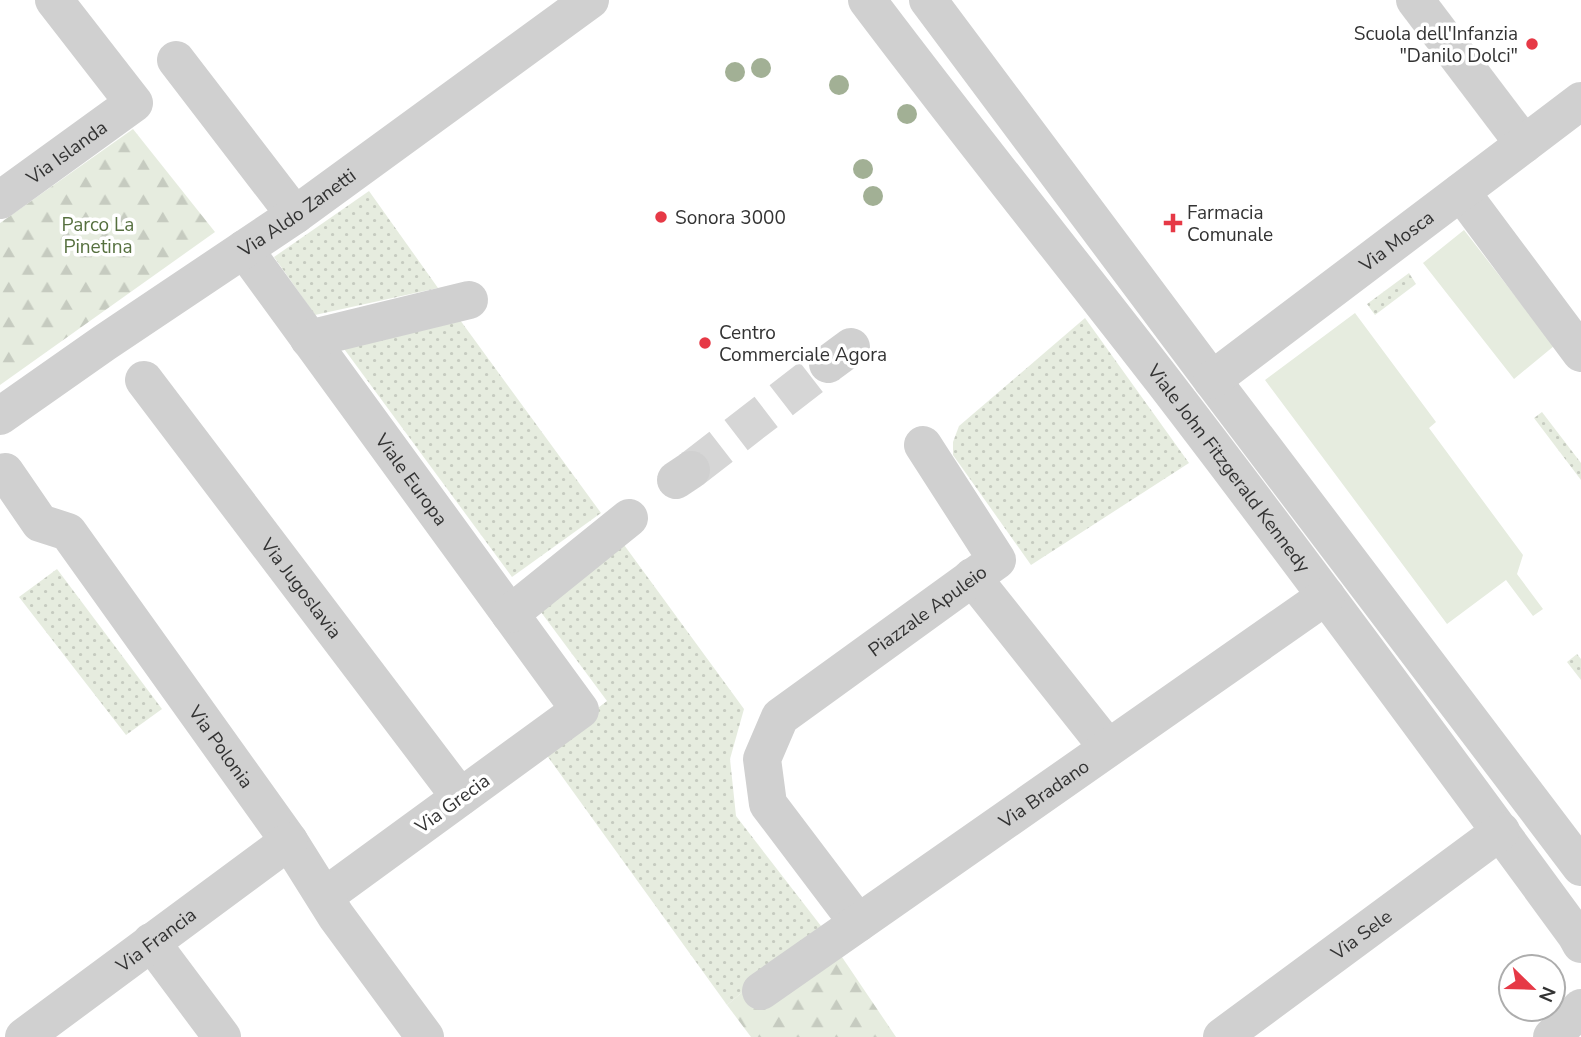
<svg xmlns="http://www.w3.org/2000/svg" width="1581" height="1037" viewBox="0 0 1581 1037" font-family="'Nunito Sans',sans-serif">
<defs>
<pattern id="grass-dots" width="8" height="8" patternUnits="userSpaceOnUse" patternTransform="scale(1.75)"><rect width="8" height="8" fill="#e6ecdf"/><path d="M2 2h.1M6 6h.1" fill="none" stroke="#c6cbc0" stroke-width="1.8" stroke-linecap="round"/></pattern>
<pattern id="forest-firs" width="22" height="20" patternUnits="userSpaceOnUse" patternTransform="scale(1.75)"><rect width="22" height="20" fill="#e6ecdf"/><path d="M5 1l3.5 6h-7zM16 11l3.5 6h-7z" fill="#c6cbc0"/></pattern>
</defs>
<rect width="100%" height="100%" fill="#fff"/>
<path fill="url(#grass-dots)" d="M 369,191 L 438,288 L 315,315 L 274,257 Z
M 1409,273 L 1416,284 L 1375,315 L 1367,304 Z
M 1085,318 L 1189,463 L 1031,565 L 953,455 L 953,442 L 959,426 Z
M 460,320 L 601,513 L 512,577 L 339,342 Z
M 1542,412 L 1581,463 L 1581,480 L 1534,418 Z
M 619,538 L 744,709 L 730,759 L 736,816 L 821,926 L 727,1005 L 543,750 L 607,701 L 535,604 Z
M 57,569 L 162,709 L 126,735 L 19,597 Z
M 1577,654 L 1581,659 L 1581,680 L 1567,662 Z"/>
<path fill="url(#forest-firs)" d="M 133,129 L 215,232 L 0,385 L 0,223 Z
M 821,926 L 896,1037 L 751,1037 L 727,1005 Z"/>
<path fill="#e6ecdf" d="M 1464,230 L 1554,346 L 1514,379 L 1423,263 Z
M 1355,313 L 1436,422 L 1429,428 L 1523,555 L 1517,574 L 1543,609 L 1533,616 L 1506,580 L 1447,624 L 1265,380 Z"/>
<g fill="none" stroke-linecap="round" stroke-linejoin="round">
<path stroke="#d6d6d6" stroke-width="38" stroke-dasharray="38 19" stroke-linecap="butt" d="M 691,470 L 828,364"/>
<g stroke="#d0d0d0" stroke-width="38">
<path id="s1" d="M 867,0 C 964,129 1065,254 1164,382 C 1304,564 1440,749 1576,935 L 1581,944"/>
<path d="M 928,0 L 1212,380 L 1581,867"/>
<path d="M 1415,0 L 1524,144"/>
<path d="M 176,60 L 295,215"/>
<path d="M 1461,192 L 1581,353"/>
<path id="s2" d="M 0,200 L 134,103 L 54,0"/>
<path id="s3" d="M 244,249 L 580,710 L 325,896"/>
<path d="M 309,339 L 469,300"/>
<path d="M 828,364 L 851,347"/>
<path id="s4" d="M 144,380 L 460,797"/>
<path id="s5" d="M 1212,380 L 1581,101"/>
<path id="s6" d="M 0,416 L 104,343 L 295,215 L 590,0"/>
<path id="s7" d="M 5,472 L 40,523 L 68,532 L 289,841 L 336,916 L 425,1037"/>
<path d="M 676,480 L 691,470"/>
<path d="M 972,577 L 1108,748"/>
<path d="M 510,614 L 629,518"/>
<path id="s8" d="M 858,923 L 768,804 L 762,759 L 780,717 L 997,560 L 923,445"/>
<path d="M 151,942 L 222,1037"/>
<path id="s9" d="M 761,991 L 1326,596"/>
<path id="s10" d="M 24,1037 L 289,841"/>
<path id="s11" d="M 1222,1037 L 1501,831"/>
<path d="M 1552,1037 L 1581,1008"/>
</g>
</g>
<g fill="#a2b095">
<circle cx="761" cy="68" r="10"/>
<circle cx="735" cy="72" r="10"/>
<circle cx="839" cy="85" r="10"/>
<circle cx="907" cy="114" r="10"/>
<circle cx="863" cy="169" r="10"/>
<circle cx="873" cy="196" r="10"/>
</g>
<g fill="#e63946" stroke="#fff" stroke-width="2.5">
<circle cx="1532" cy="44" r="7"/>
<circle cx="661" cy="217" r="7"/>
<path d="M1169.5 212.5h7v7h7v7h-7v7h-7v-7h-7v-7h7z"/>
<circle cx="705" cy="343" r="7"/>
</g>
<g text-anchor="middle" stroke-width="7" stroke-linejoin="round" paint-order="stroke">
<g font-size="19" fill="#333" stroke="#fff" text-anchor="start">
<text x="1518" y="40" text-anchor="end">Scuola dell'Infanzia<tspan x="1518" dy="22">"Danilo Dolci"</tspan></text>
<text x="1187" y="219">Farmacia<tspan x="1187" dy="22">Comunale</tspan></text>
<text x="675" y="224">Sonora 3000</text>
<text x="719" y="339">Centro<tspan x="719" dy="22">Commerciale Agora</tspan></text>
</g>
<g font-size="19" fill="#333" stroke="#fff">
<text dy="7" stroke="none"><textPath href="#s2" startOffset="82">Via Islanda</textPath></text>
<text dy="7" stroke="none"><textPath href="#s6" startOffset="360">Via Aldo Zanetti</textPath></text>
<text dy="7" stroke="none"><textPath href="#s5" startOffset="231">Via Mosca</textPath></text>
<text dy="7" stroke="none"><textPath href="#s1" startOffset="592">Viale John Fitzgerald Kennedy</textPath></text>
<text dy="7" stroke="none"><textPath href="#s3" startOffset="285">Viale Europa</textPath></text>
<text dy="7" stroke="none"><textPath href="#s4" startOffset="261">Via Jugoslavia</textPath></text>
<text dy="7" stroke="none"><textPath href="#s8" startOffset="422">Piazzale Apuleio</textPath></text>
<text dy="7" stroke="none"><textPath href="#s7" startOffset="355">Via Polonia</textPath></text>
<text dy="7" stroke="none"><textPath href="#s9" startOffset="345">Via Bradano</textPath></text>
<text transform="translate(452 803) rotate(-36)" y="7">Via Grecia</text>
<text dy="7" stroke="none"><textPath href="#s11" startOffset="173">Via Sele</textPath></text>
<text dy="7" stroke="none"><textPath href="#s10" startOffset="164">Via Francia</textPath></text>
</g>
<g font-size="19" fill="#56703f" stroke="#fff">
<text x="98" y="231">Parco La<tspan x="98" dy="22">Pinetina</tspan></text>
</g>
</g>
<g transform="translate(1532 988) rotate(113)"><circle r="33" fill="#ffffff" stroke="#adadad" stroke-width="2"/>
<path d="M0-5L12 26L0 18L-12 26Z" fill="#e63946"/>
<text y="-10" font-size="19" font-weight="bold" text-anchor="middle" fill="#333333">N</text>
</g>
</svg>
